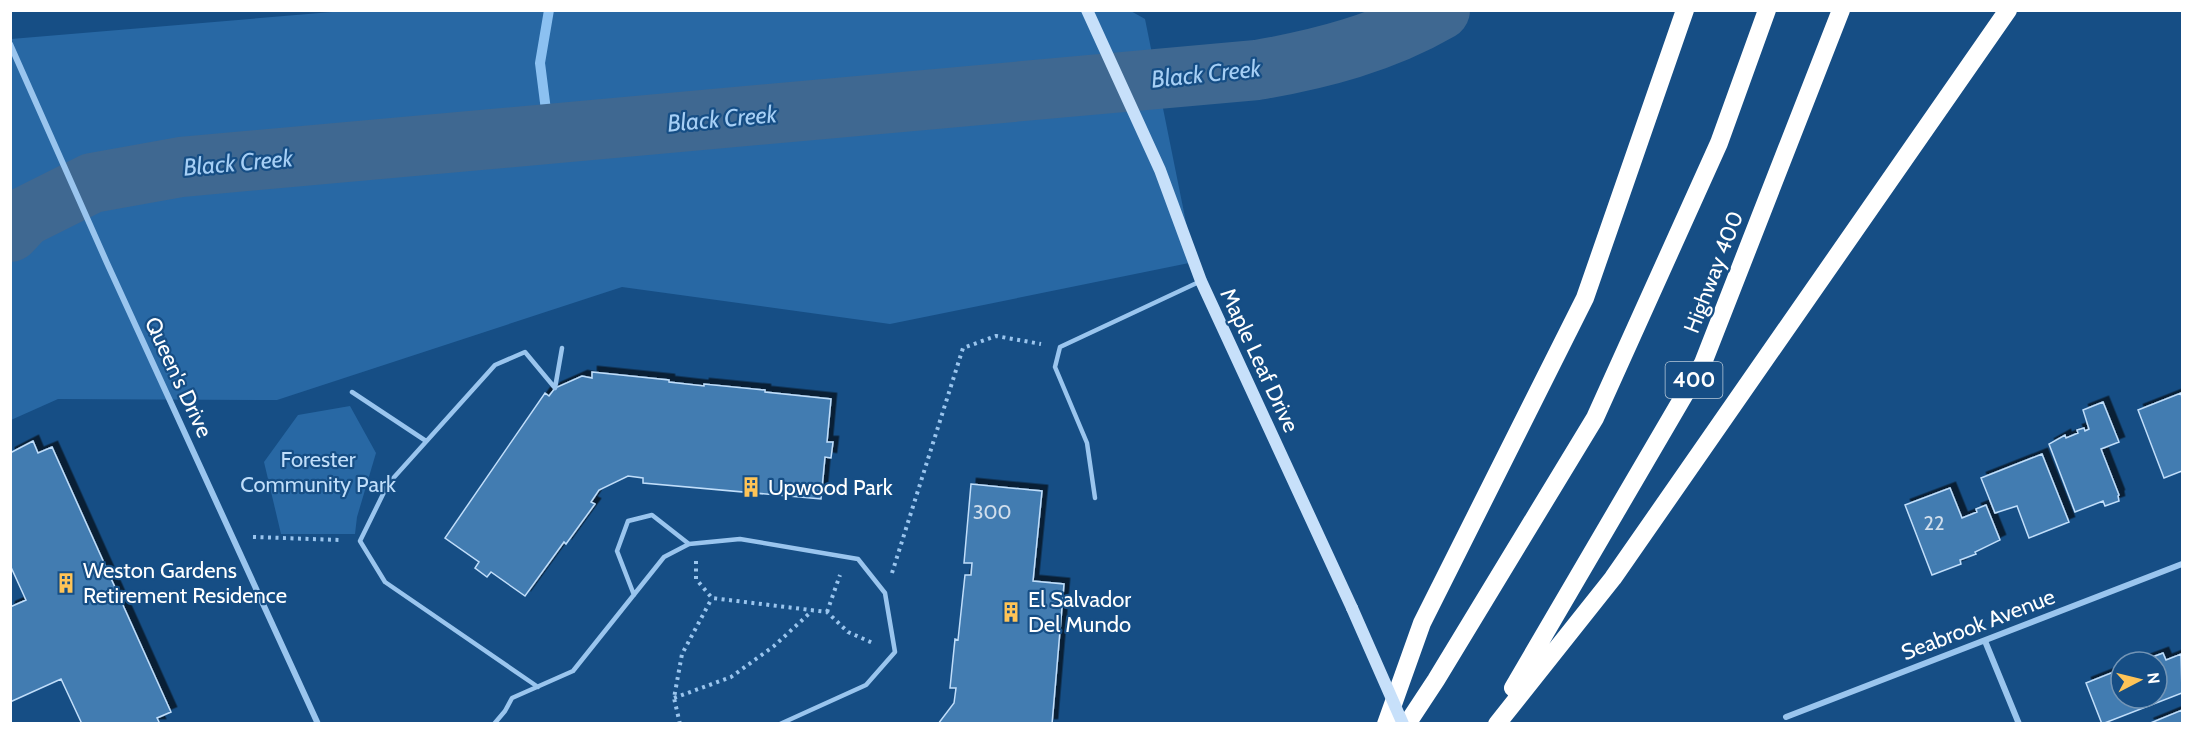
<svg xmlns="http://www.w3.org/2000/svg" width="2193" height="734" viewBox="0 0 2193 734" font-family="Cabin,sans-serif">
<defs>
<filter id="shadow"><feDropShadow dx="5.5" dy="-5.5" stdDeviation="0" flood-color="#0009"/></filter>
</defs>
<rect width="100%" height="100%" fill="#164e85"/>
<path fill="#2868a4" d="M 356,10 L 1129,10 L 1145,19 L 1194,262 L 890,324 L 622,287 L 277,400 L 58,399 L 11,420 L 11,39 Z
M 350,406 L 376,453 L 357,517 L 355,534 L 281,534 L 264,462 L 298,415 Z"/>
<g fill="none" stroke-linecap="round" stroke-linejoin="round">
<path stroke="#8cc1f1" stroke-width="10" d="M 549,10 L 540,63 L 549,134"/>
<path stroke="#3f6891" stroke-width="60" d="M 10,232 L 24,217 L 92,183 L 181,167 L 1257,70 C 1321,59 1383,43 1440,10"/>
</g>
<path fill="#437bb1" stroke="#c0defa" stroke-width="1.5" filter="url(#shadow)" d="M 592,372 L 669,380 L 669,382 L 704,386 L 704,384 L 765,390 L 765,392 L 831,399 L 827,442 L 833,442 L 831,458 L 825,457 L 821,499 L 643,483 L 643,478 L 628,476 L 599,490 L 591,502 L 595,504 L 566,544 L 564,542 L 525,596 L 491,572 L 487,577 L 475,568 L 479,562 L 445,538 L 545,393 L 549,396 L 555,388 L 582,376 L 592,378 Z
M 2181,393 L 2182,398 L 2182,471 L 2164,478 L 2138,410 Z
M 2103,402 L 2119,442 L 2101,449 L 2119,495 L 2118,496 L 2119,501 L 2105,506 L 2103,501 L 2075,512 L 2049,444 L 2065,435 L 2066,438 L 2078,433 L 2077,430 L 2084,428 L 2085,431 L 2089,429 L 2083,410 Z
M 33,441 L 38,453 L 52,447 L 171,712 L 157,718 L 160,724 L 82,724 L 61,679 L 10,702 L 10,607 L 26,600 L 10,565 L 10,453 Z
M 2042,454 L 2069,522 L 2029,538 L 2017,506 L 1995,513 L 1981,478 Z
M 971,484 L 1042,491 L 1033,581 L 1064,584 L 1052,724 L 938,724 L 954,703 L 956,688 L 950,688 L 955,639 L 958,640 L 965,575 L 971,575 L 972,563 L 964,563 Z
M 1950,488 L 1962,518 L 1977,512 L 1976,509 L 1986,505 L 2000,540 L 1975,552 L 1976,554 L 1960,560 L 1961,564 L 1932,575 L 1905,505 Z
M 2163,653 L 2166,660 L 2181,654 L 2182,693 L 2102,724 L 2086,683 L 2121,669 L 2121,698 L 2157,698 L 2157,662 L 2139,662 Z
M 2182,710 L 2182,724 L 2148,724 Z"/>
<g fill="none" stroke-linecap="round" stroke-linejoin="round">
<path stroke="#9ac5ee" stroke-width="4" stroke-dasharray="3 4.5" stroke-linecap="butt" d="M 253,537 L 341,540
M 696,561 L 696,579 L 712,598 L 827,612 L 848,632 L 875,644
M 892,573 L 963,348 L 996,336 L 1041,344
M 827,612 L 840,575
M 674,698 L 731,677 L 774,646 L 812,611
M 680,724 L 674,698 L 682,654 L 712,598"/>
<path stroke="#9ac5ee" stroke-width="4.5" d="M 352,392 L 426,441
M 1095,498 L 1087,443 L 1055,367 L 1060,347 L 1201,281
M 634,595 L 617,551 L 628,521 L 652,515 L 689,544
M 538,687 L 385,582 L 360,541 L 388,484 L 495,365 L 525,352 L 555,388 L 562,348
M 494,724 L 505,711 L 512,698 L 573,671 L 664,557 L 689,544 L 740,539 L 858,559 L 885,593 L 895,652 L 866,685 L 780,724"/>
<path stroke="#9ac5ee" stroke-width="6" d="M 10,44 L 107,263 L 318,724
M 1985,641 L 2019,724
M 1786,717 L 2182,564"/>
<path stroke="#c7e0fa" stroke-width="12" d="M 1087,10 L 1160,170 L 1201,281 L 1352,608"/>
<path stroke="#fff" stroke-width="18" d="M 1513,688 L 1703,363 L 1841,10
M 1386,724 L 1422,623 L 1585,298 L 1685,10
M 1407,724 L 1436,680 L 1595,418 L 1719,143 L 1767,10
M 1497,724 L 1613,578 L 2008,10"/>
<path stroke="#c7e0fa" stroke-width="12" d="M 1352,608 L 1403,724"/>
</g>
<defs>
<g id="building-bare" transform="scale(1.62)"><path d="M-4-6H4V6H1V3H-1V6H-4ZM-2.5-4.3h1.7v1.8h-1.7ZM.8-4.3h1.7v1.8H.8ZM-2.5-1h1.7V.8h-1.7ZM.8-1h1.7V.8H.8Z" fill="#ffc457" stroke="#164e85" stroke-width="2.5" paint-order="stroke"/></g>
</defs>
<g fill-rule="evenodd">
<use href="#building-bare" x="751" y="487"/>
<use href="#building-bare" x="66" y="583"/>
<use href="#building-bare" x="1011" y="612"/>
</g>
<g text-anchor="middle" stroke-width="4.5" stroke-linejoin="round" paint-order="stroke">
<g font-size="20" fill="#d0deec">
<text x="992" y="519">300</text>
<text x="1934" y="530">22</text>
</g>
<rect fill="#164e85" stroke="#b9cada" stroke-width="1.5" x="1665.5" y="362" width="57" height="36" rx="4.5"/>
<g font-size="21" font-weight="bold" fill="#fff">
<text x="1694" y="387">400</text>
</g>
<g font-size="22" fill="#fff" stroke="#164e85">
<text transform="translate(1713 272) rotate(-69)" y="8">Highway 400</text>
<text transform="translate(1260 360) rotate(65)" y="8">Maple Leaf Drive</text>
<text transform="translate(179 377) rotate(65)" y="8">Queen's Drive</text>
<text transform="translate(1978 624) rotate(-21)" y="8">Seabrook Avenue</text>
</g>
<g font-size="22" fill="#c0defa" stroke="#164e85">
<text x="318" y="467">Forester<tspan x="318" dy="25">Community Park</tspan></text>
</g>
<g font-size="22" fill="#fff" stroke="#164e85" text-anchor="start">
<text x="768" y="495">Upwood Park</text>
<text x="83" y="578">Weston Gardens<tspan x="83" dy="25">Retirement Residence</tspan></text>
<text x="1028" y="607">El Salvador<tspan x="1028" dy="25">Del Mundo</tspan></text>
</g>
<g font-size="24" font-style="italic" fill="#a6cff5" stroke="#164e85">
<text transform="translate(1206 74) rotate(-6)" y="8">Black Creek</text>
<text transform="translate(722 119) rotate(-5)" y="8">Black Creek</text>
<text transform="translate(238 163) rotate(-5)" y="8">Black Creek</text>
</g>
</g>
<rect width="2193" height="734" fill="none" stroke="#ffffff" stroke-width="24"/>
<g transform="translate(2139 680) rotate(83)"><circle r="28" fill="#164e85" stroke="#7395b6" stroke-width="1.5"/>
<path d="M0-4.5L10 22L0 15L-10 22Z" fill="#ffc457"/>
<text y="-9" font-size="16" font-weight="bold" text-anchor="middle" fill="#ffffff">N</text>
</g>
</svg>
